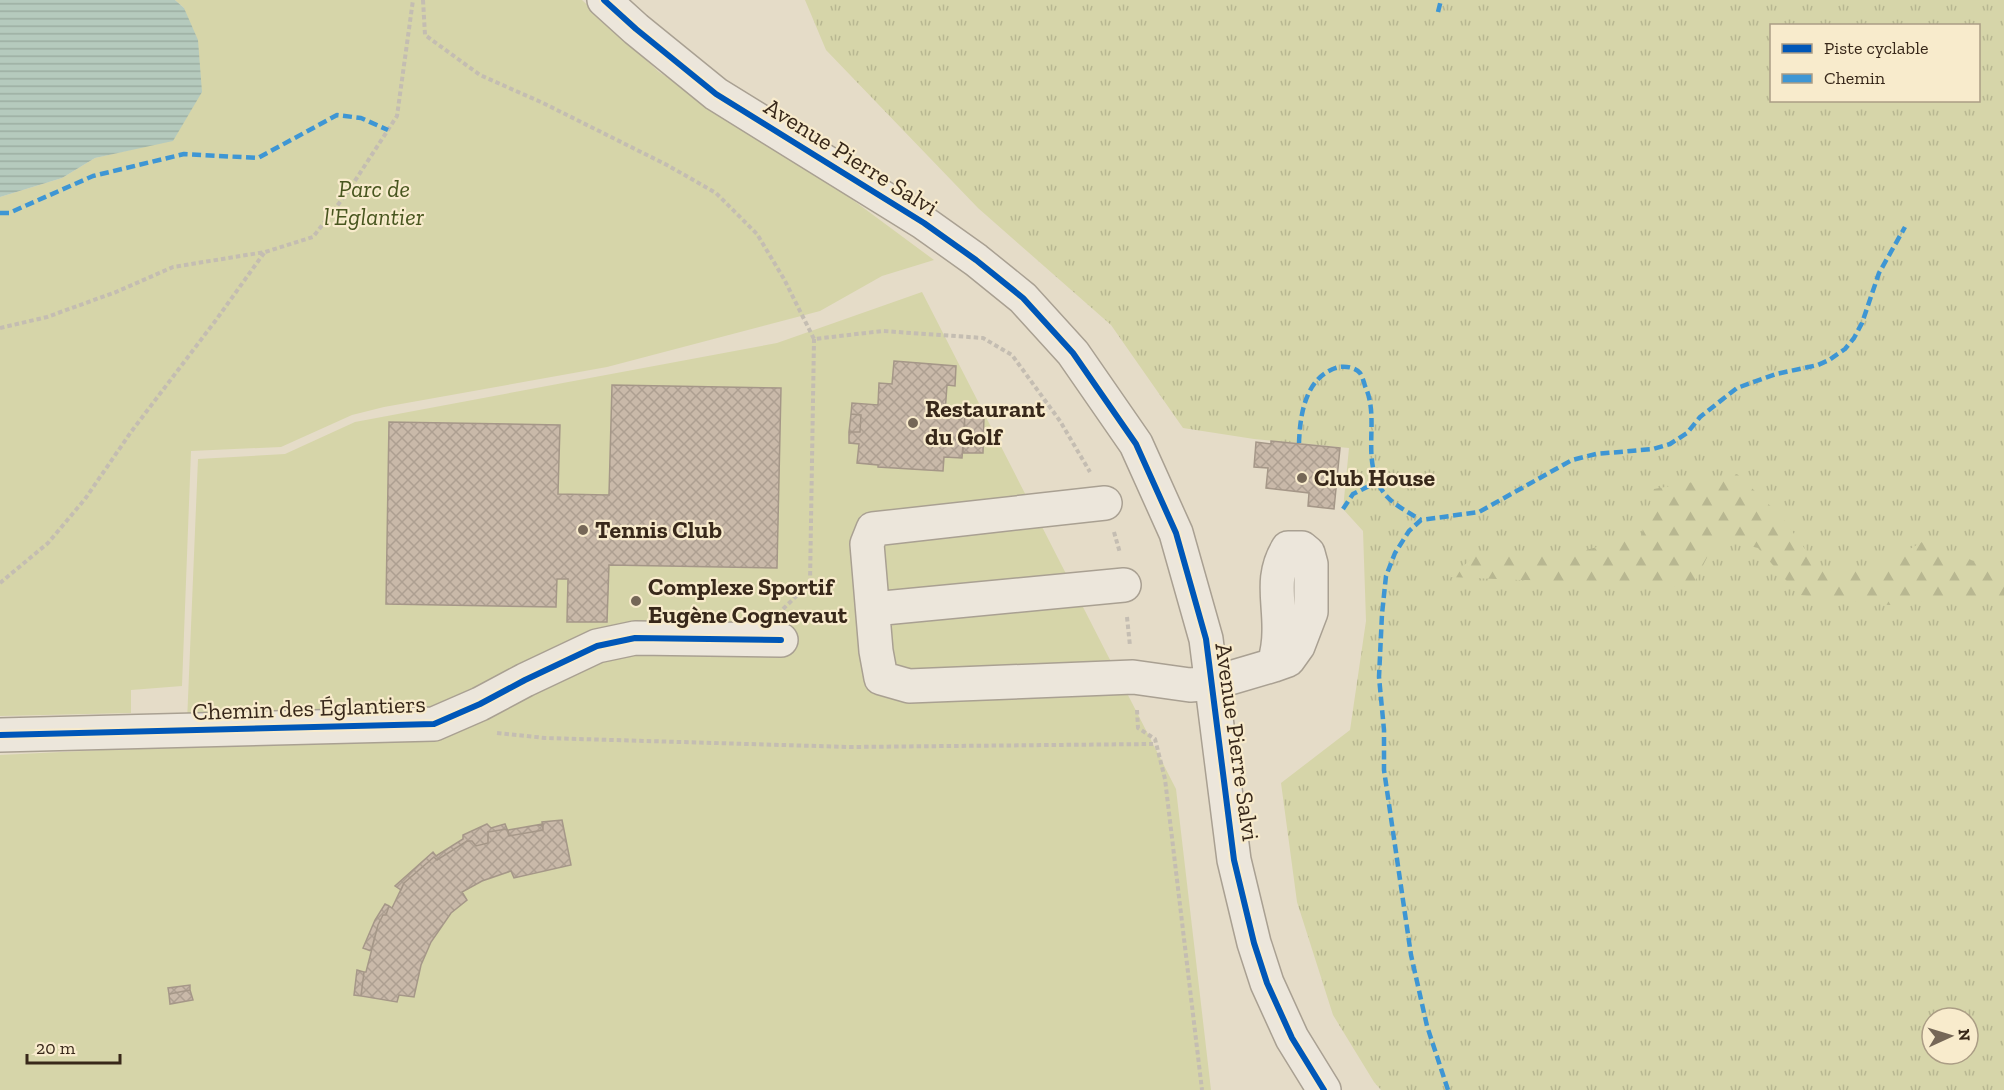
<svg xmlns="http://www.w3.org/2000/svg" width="2004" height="1090" viewBox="0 0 2004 1090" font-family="'Zilla Slab',serif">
<defs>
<pattern id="grass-tufts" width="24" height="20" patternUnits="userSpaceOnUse" patternTransform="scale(1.5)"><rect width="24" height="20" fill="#d6d5a9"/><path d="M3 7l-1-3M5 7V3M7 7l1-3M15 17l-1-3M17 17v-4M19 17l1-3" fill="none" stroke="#b8b791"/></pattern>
<pattern id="forest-firs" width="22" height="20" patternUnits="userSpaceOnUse" patternTransform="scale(1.5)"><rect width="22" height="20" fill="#d6d5a9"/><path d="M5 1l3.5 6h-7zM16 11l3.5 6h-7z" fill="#b8b791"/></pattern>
<pattern id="water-rules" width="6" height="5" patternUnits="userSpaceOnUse" patternTransform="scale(1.5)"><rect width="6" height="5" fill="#b5cabd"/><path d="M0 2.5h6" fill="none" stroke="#9caea2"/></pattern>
<pattern id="building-cross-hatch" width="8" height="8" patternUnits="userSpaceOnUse" patternTransform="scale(1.5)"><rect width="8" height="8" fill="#c9b9a9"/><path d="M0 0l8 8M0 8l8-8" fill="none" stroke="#ad9f91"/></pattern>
</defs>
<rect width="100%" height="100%" fill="#e5dcc8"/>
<path fill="url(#grass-tufts)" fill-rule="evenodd" d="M 805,0 L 2004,0 L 2004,1090 L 1381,1090 L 1374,1082 L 1333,1015 L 1297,902 L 1281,783 L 1350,730 L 1366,621 L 1363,531 L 1343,509 L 1349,448 L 1254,439 L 1183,428 L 1111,325 L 978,208 L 826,50 ZM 1772,26 L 1978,26 L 1978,100 L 1772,100 ZM 1932,1018 L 1968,1018 L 1968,1054 L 1932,1054 Z"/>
<path fill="url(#forest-firs)" d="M 1737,474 L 1781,516 L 1818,567 L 1870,572 L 1922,542 L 1982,564 L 2004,567 L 2004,602 L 1965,596 L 1889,605 L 1799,595 L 1758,548 L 1717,538 L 1692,587 L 1450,577 L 1480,552 L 1570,554 L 1641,536 L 1654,489 Z"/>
<path fill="#d6d5a9" d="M 175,0 L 582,0 L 659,72 L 811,169 L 934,260 L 882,276 L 820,311 L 607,367 L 384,407 L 352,415 L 281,447 L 191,451 L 182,686 L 131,690 L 131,713 L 0,716 L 0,197 L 62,178 L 95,158 L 130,150 L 184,8 Z
M 922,292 L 1176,789 L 1211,1090 L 0,1090 L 0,755 L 186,746 L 198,459 L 285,454 L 355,422 L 777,343 Z"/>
<path fill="url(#water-rules)" d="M 0,0 L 175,0 L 184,8 L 198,40 L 202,92 L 173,141 L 95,158 L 62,178 L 0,197 Z"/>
<path fill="url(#building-cross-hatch)" stroke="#a59788" stroke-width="1.5" d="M 894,361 L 956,366 L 955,386 L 947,385 L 945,413 L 965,414 L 962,458 L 944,457 L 943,471 L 878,467 L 878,465 L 857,463 L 859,444 L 849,443 L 849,432 L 860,432 L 861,415 L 851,414 L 852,403 L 878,405 L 879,383 L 892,384 Z
M 612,385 L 781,388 L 777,568 L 609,565 L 607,622 L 567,622 L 568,579 L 557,579 L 556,607 L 386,604 L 389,422 L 560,425 L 558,494 L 609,495 Z
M 851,414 L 861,415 L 860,432 L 849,432 Z
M 965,414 L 984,415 L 983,453 L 963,453 Z
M 1271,441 L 1340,448 L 1334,509 L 1308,506 L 1309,493 L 1266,488 L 1268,468 L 1254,467 L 1256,442 L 1271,444 Z
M 562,820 L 571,865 L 514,878 L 511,871 L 482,881 L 462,892 L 467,900 L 451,913 L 431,942 L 421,965 L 414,997 L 399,995 L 397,1002 L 361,996 L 364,972 L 366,972 L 378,925 L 383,915 L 386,915 L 389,906 L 392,908 L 404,883 L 434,857 L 437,860 L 467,841 L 472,841 L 476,846 L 488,843 L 488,832 L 507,829 L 509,836 L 543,830 L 542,822 Z
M 487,824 L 491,828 L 505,824 L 507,829 L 488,832 L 488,843 L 476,846 L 472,841 L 467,841 L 437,860 L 434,857 L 404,883 L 401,890 L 395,886 L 433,852 L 436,856 L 463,839 L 463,835 Z
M 543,824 L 543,830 L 509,836 L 508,830 Z
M 385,904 L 389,906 L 386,915 L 383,915 L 378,925 L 371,951 L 363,948 L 375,920 Z
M 357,970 L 364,972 L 361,996 L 354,995 Z
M 190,985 L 190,990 L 169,994 L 168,988 Z
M 190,990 L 193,1000 L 170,1004 L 169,994 Z"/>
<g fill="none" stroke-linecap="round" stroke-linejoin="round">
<g stroke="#a9a092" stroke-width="36">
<path id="minor" d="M 604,0 L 636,29 L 716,94 L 924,223 L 976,260 L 1023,298 L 1073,353 L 1136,444 L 1176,533 L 1206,639 L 1234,860 L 1254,943 L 1267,983 L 1292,1038 L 1324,1090
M 1105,503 L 873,529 L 867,544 L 876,651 L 881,678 L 909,686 L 1133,677 L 1190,685 L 1213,683 L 1274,665 L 1288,660 L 1298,646 L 1311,612 L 1311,564 L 1308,553 L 1302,548 L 1288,548 C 1270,577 1280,601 1279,632 C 1279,644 1277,654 1274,665
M 873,609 L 1124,585
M 0,735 L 434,724 L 480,704 L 525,680 L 597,646 L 635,638 L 781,640"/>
</g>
<path stroke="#c4bdb2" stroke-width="4" stroke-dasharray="4.5 3" stroke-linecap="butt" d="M 423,0 L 425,35 L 480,75 L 543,103 L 667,165 L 716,193 L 757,234 L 784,279 L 814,339 L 883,331 L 983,338 L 1012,355 L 1060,421 L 1090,472
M 0,328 L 47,317 L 116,292 L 173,267 L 265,252 L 313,237 L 347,193 L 397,116 L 413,0
M 1114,532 L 1120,553
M 0,583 L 48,543 L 85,499 L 131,432 L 216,320 L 264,253
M 783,609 L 810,583 L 814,339
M 1127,617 L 1130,646
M 1137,710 L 1138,728 L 1155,739 L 1165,779 L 1202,1090
M 497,733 L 545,738 L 850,747 L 1153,744"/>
<use href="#minor" stroke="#ece6db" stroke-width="33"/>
<path stroke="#3e96d4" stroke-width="4.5" stroke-dasharray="9 4.5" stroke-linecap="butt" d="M 1438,12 L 1441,0
M 0,213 L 9,213 L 93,176 L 184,154 L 258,158 L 337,115 L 361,118 L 388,130
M 1299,443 C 1300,415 1305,376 1339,367 C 1345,366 1355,367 1360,373 C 1362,376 1364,382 1365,386 C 1379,416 1364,450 1377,481 C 1385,501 1403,509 1421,520
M 1343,509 L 1353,494 L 1377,482
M 1448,1090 L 1427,1026 L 1411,955 L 1384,770 L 1384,730 L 1379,677 L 1382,614 L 1386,576 L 1395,553 L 1409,531 L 1421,520 L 1479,512 L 1572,460 L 1596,454 L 1653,449 L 1670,444 L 1687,433 L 1700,417 L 1737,388 L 1776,374 L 1818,365 L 1829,360 L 1845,349 L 1854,338 L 1862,323 L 1879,273 L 1905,227"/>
<g stroke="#f8ebcc" stroke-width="10">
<path id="cycleway" d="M 604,0 L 636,29 L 716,94 L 924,223 L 976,260 L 1023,298 L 1073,353 L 1136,444 L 1176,533 L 1206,639 L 1234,860 L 1254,943 L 1267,983 L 1292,1038 L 1324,1090
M 0,735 L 434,724 L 480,704 L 525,680 L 597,646 L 635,638 L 781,640"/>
</g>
<use href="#cycleway" stroke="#0057b8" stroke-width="6"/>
</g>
<g fill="#756757" stroke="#f8ebcc" stroke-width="2">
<circle cx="913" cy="423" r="6"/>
<circle cx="1302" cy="478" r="6"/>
<circle cx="583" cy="530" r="6"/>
<circle cx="636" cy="601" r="6"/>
</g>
<g text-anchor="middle" stroke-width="4.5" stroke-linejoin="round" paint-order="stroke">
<g font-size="24" fill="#38281a" stroke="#f8ebcc">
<text transform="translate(851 157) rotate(32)" y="8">Avenue Pierre Salvi</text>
<text transform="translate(309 708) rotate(-2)" y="8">Chemin des Églantiers</text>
<text transform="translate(1237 742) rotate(82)" y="8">Avenue Pierre Salvi</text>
</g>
<g font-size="24" font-style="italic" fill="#48561f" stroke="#f8ebcc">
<text x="374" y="197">Parc de<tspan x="374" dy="28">l'Eglantier</tspan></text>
</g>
<g font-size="24" font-weight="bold" fill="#38281a" stroke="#f8ebcc" text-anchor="start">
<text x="925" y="417">Restaurant<tspan x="925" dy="28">du Golf</tspan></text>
<text x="1314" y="486">Club House</text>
<text x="595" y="538">Tennis Club</text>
<text x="648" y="595">Complexe Sportif<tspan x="648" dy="28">Eugène Cognevaut</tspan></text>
</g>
</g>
<rect x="1770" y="24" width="210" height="78" fill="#f8ebcc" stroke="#ab9d85" stroke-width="1.5"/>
<rect x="1782" y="44" width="30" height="9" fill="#0057b8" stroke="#ab9d85" stroke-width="1.5"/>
<text x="1824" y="54" font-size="18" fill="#38281a">Piste cyclable</text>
<rect x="1782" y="74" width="30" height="9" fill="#3e96d4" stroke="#ab9d85" stroke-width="1.5"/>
<text x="1824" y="84" font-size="18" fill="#38281a">Chemin</text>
<g transform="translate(1950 1036) rotate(86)"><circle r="28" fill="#f8ebcc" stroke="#ab9d85" stroke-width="1.5"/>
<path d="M0-4.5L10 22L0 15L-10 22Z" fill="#756757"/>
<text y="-9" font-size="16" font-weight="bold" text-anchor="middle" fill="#38281a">N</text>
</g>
<path d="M27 1054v9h93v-9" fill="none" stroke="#38281a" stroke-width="3"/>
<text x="36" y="1054" font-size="18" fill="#38281a" stroke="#f8ebcc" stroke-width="4.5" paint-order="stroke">20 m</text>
</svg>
